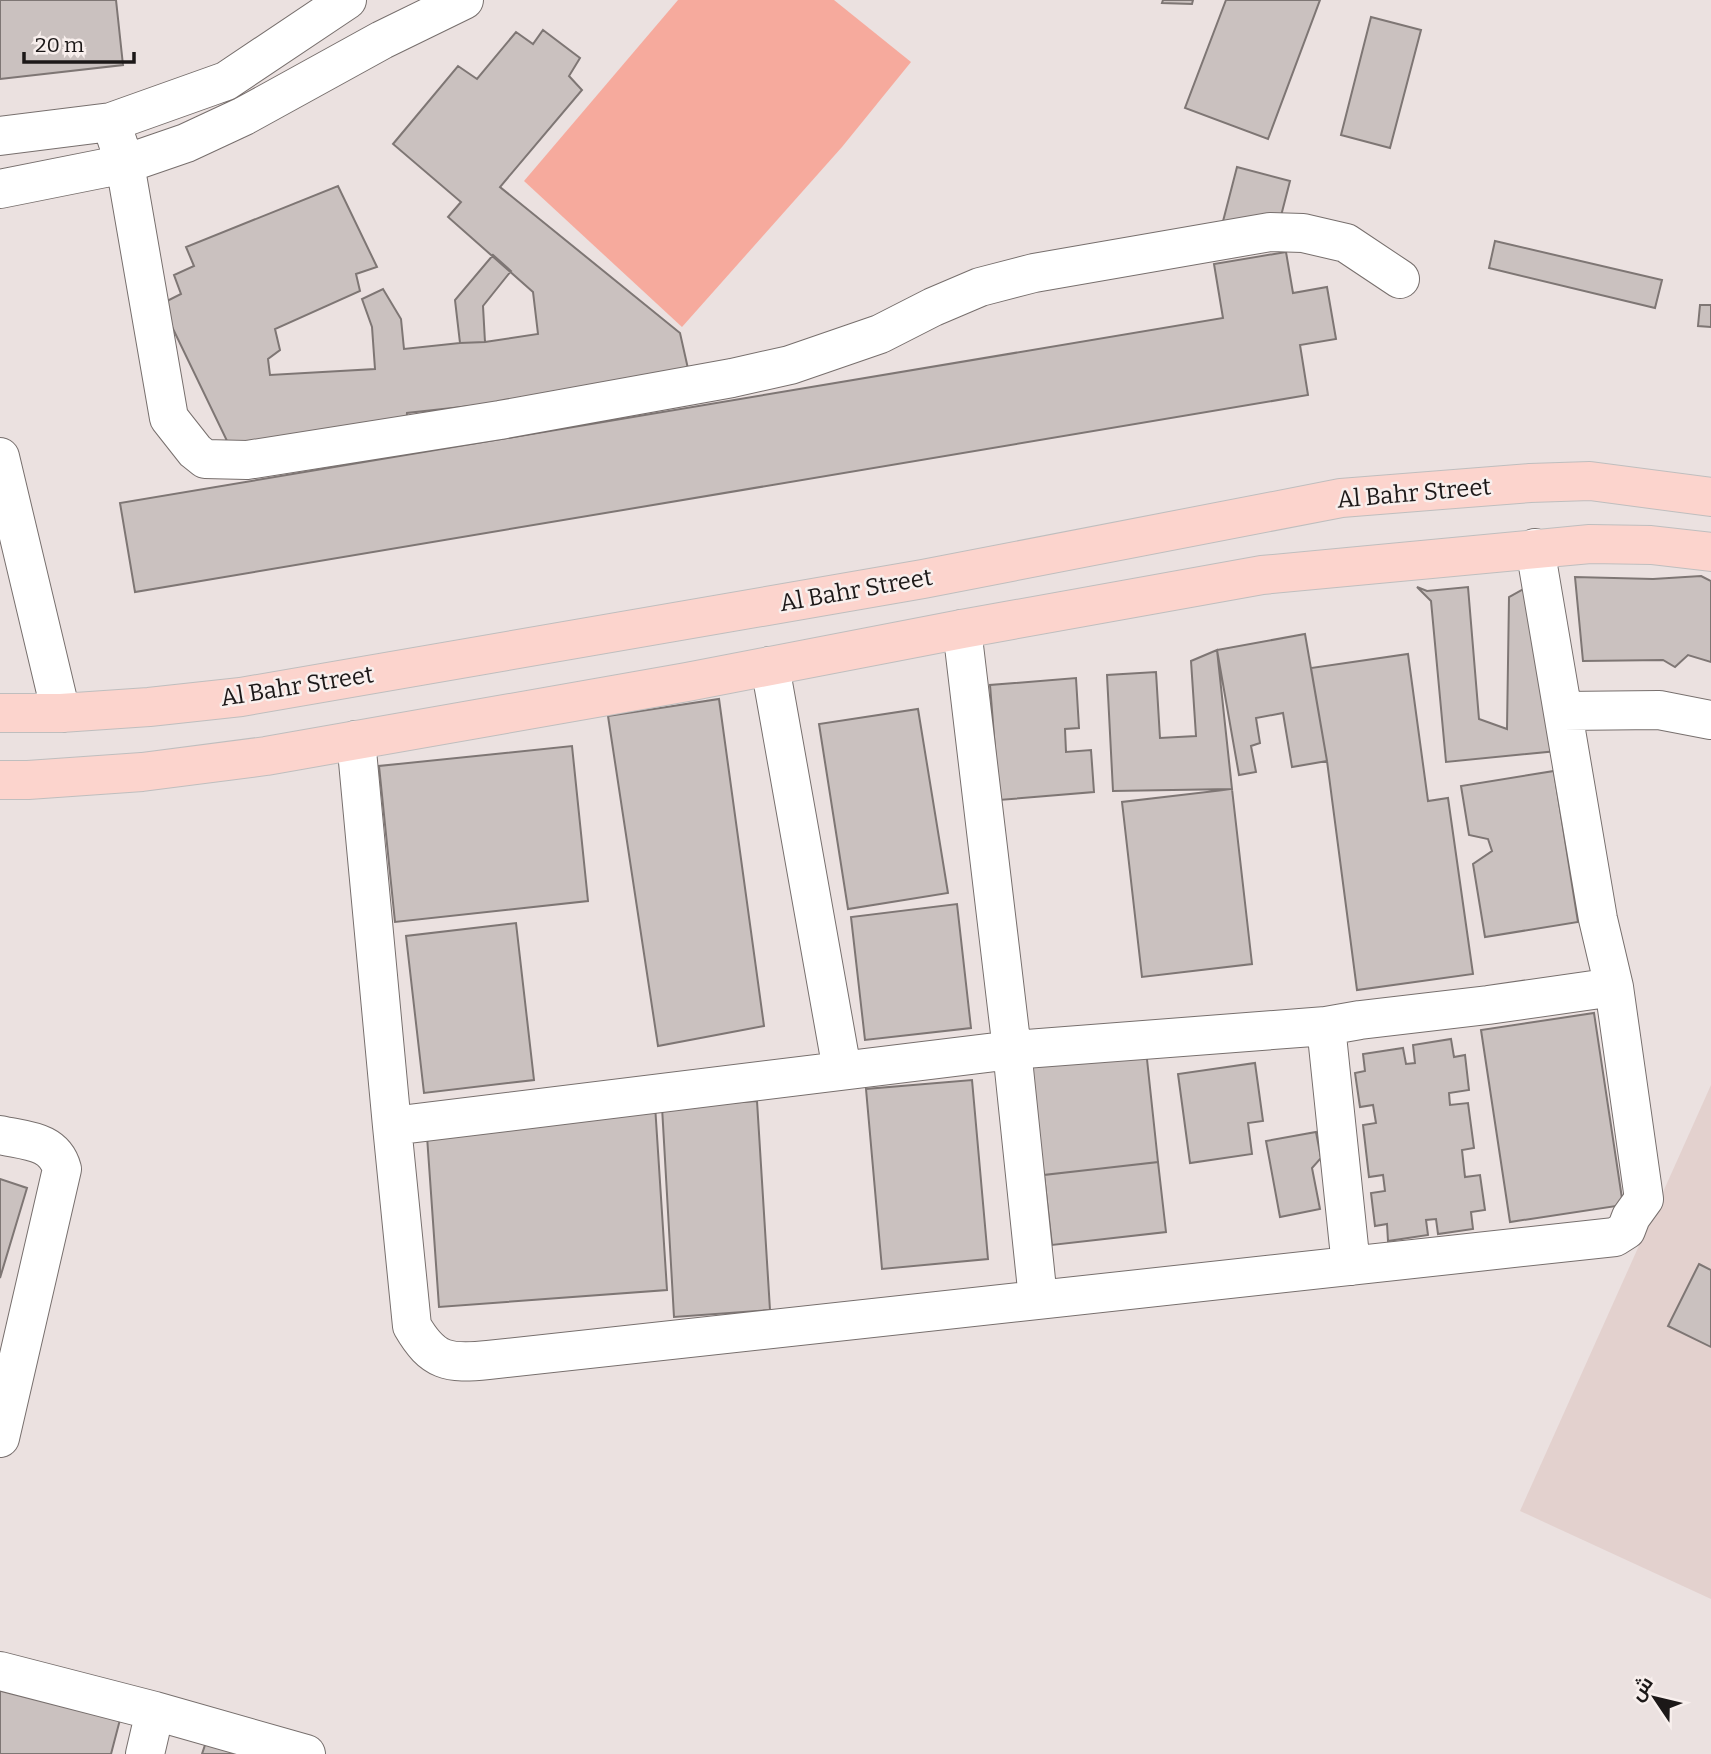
<svg xmlns="http://www.w3.org/2000/svg" width="1711" height="1754" viewBox="0 0 1711 1754" font-family="Bitter,Cairo,serif">
<rect width="100%" height="100%" fill="#ebe1e0"/>
<path fill="#e3d1ce" d="M 1711,1085 L 1711,1599 L 1520,1511 Z"/>
<path fill="#f6aa9d" d="M 678,0 L 834,0 L 911,62 L 842,147 L 682,327 L 524,181 Z"/>
<path fill="#cac1bf" stroke="#7e7674" stroke-width="2" d="M 0,0 L 116,0 L 123,65 L 0,79 Z
M 1163,0 L 1193,0 L 1192,4 L 1162,3 Z
M 1226,0 L 1320,0 L 1268,139 L 1185,108 Z
M 1371,17 L 1421,30 L 1390,148 L 1341,135 Z
M 543,30 L 580,58 L 569,76 L 582,90 L 500,187 L 680,333 L 691,382 L 407,413 L 406,432 L 228,443 L 161,304 L 181,294 L 174,275 L 194,266 L 186,247 L 338,186 L 377,267 L 356,274 L 360,291 L 275,329 L 280,350 L 268,359 L 270,375 L 375,369 L 372,327 L 362,299 L 383,289 L 401,319 L 404,349 L 460,343 L 485,342 L 538,334 L 533,292 L 448,217 L 461,202 L 393,144 L 458,66 L 477,79 L 516,32 L 533,44 Z
M 1237,167 L 1290,181 L 1274,243 L 1221,229 Z
M 1495,241 L 1662,280 L 1655,308 L 1489,268 Z
M 1286,252 L 1293,293 L 1327,287 L 1336,339 L 1300,345 L 1308,395 L 135,592 L 120,503 L 1223,318 L 1214,264 Z
M 493,255 L 511,271 L 483,306 L 485,342 L 460,343 L 455,300 Z
M 1700,305 L 1711,305 L 1711,327 L 1698,326 Z
M 1701,576 L 1711,581 L 1711,662 L 1688,655 L 1675,667 L 1663,660 L 1583,661 L 1575,577 L 1653,579 Z
M 1540,580 L 1557,751 L 1446,762 L 1431,601 L 1417,587 L 1427,591 L 1468,587 L 1479,719 L 1507,729 L 1509,597 Z
M 1305,634 L 1327,761 L 1292,767 L 1283,713 L 1256,718 L 1260,743 L 1251,746 L 1256,772 L 1239,775 L 1217,650 Z
M 1217,650 L 1232,789 L 1113,791 L 1107,675 L 1156,672 L 1160,738 L 1196,736 L 1191,661 Z
M 1408,654 L 1428,801 L 1448,798 L 1473,974 L 1357,990 L 1327,761 L 1311,668 Z
M 1076,678 L 1079,728 L 1065,729 L 1066,752 L 1091,750 L 1094,792 L 999,800 L 990,685 Z
M 719,699 L 764,1026 L 658,1046 L 608,716 Z
M 918,709 L 948,893 L 848,909 L 819,724 Z
M 572,746 L 588,901 L 395,922 L 379,766 Z
M 1554,771 L 1578,922 L 1485,937 L 1473,864 L 1492,851 L 1488,839 L 1469,835 L 1461,786 Z
M 1232,789 L 1252,964 L 1142,977 L 1122,802 Z
M 957,904 L 971,1028 L 865,1040 L 851,917 Z
M 516,923 L 534,1080 L 424,1093 L 406,936 Z
M 1594,1013 L 1623,1205 L 1510,1222 L 1481,1030 Z
M 1451,1039 L 1454,1057 L 1465,1055 L 1469,1090 L 1449,1093 L 1450,1105 L 1468,1103 L 1474,1148 L 1462,1150 L 1465,1177 L 1480,1175 L 1485,1210 L 1471,1212 L 1473,1229 L 1438,1234 L 1436,1219 L 1426,1220 L 1428,1235 L 1388,1241 L 1387,1224 L 1375,1226 L 1371,1193 L 1385,1191 L 1383,1175 L 1369,1177 L 1363,1125 L 1376,1123 L 1373,1105 L 1360,1107 L 1355,1073 L 1365,1071 L 1363,1054 L 1403,1048 L 1406,1064 L 1415,1063 L 1413,1045 Z
M 1146,1050 L 1158,1162 L 1044,1175 L 1023,1062 Z
M 1255,1063 L 1263,1121 L 1248,1123 L 1252,1154 L 1190,1163 L 1178,1074 Z
M 972,1080 L 988,1259 L 882,1269 L 866,1089 Z
M 757,1101 L 770,1310 L 674,1317 L 662,1107 Z
M 655,1105 L 667,1290 L 439,1307 L 426,1122 Z
M 1316,1132 L 1321,1158 L 1312,1168 L 1320,1209 L 1280,1217 L 1266,1141 Z
M 1158,1162 L 1166,1232 L 1052,1245 L 1044,1175 Z
M 0,1179 L 27,1188 L 0,1278 Z
M 1699,1264 L 1711,1270 L 1711,1347 L 1668,1326 Z
M 0,1680 L 122,1712 L 111,1754 L 0,1754 Z
M 206,1742 L 249,1754 L 202,1754 Z"/>
<g fill="none" stroke-linecap="round" stroke-linejoin="round">
<g stroke="#776f6d" stroke-width="40">
<path id="minor" d="M 111,122 L 125,164 L 169,418 L 195,451 L 205,459 L 247,460 L 500,420 L 732,378 L 790,365 L 880,334 L 933,307 L 980,287 L 1034,273 L 1270,232 L 1303,233 L 1346,243 L 1400,279
M 0,136 L 111,122 L 226,81 L 347,0
M 0,189 L 125,164 L 186,143 L 244,116 L 382,40 L 464,0
M 0,457 L 61,713
M 962,629 L 1012,1050 L 1038,1299
M 770,666 L 842,1070
M 1563,711 L 1659,710 L 1711,720
M 356,740 L 392,1126 L 412,1326 C 433,1362 448,1364 488,1360 L 1615,1237 L 1626,1230 L 1631,1217 L 1644,1199 L 1614,987
M 1326,1026 L 1351,1266
M 392,1126 L 1012,1050 L 1326,1026 L 1360,1020 L 1488,1005 L 1614,987 L 1598,919 L 1535,548
M 0,1135 C 26,1141 54,1140 62,1169 L 0,1438
M 0,1671 L 155,1711 L 306,1754
M 145,1754 L 155,1711"/>
</g>
<g stroke="#bfbebe" stroke-width="40">
<path id="major" d="M 0,713 L 61,713 L 149,707 L 241,697 L 923,579 L 1341,498 L 1530,483 L 1590,481 L 1711,497
M 0,780 L 28,780 L 142,772 L 266,756 L 687,682 L 962,629 L 1262,575 L 1590,544 L 1651,545 L 1711,552"/>
</g>
<use href="#minor" stroke="#fff" stroke-width="38"/>
<use href="#major" stroke="#fcd4cd" stroke-width="38"/>
</g>
<g text-anchor="middle" stroke-width="5" stroke-linejoin="round" paint-order="stroke">
<g font-size="24" fill="#1c1818" stroke="#f8efed">
<text transform="translate(1414 493) rotate(-5)" y="8">Al Bahr Street</text>
<text transform="translate(856 590) rotate(-10)" y="8">Al Bahr Street</text>
<text transform="translate(297 686) rotate(-9)" y="8">Al Bahr Street</text>
</g>
</g>
<g transform="translate(1655 1698) rotate(305)" stroke="#f8efed" stroke-width="5" paint-order="stroke">
<path d="M0-5L12 26L0 18L-12 26Z" fill="#1c1818"/>
<text y="-10" font-size="19" font-weight="bold" text-anchor="middle" fill="#1c1818">ش</text>
</g>
<path d="M24 52v10h110v-10" fill="none" stroke="#1c1818" stroke-width="3.5"/>
<text x="35" y="52" font-size="21" fill="#1c1818" stroke="#f8efed" stroke-width="5" paint-order="stroke">20 m</text>
</svg>
